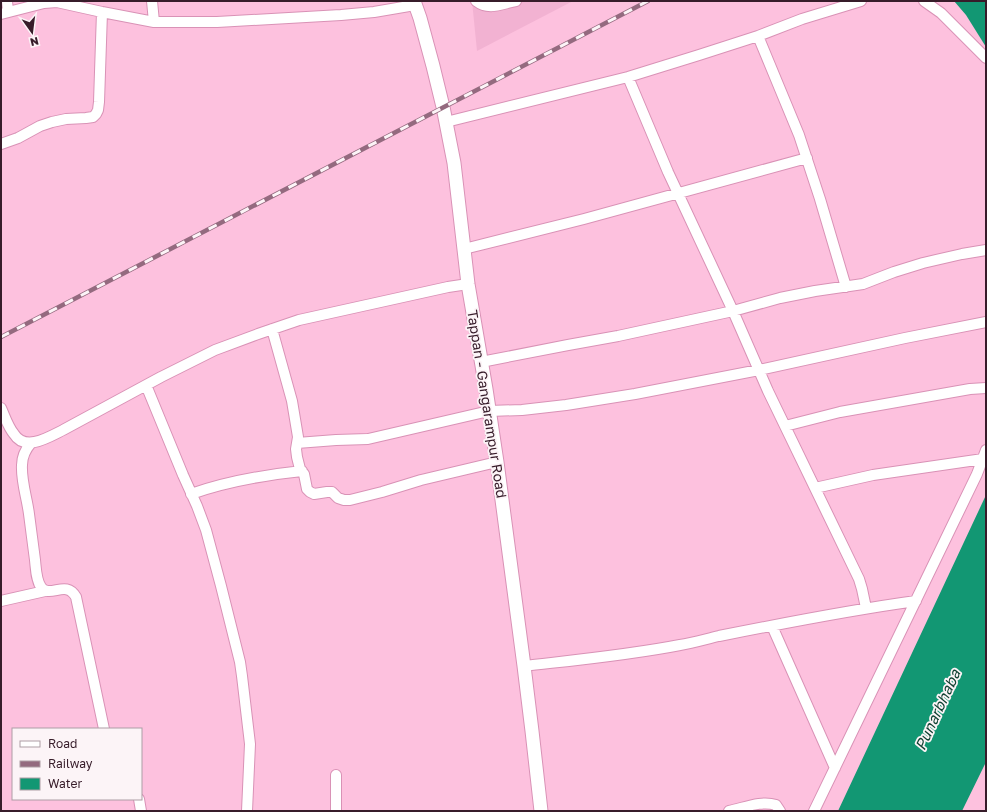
<svg xmlns="http://www.w3.org/2000/svg" width="987" height="812" viewBox="0 0 987 812" font-family="'Golos Text',sans-serif">
<rect width="100%" height="100%" fill="#fdc1de"/>
<path fill="#f2b2d2" d="M 472,1 L 573,1 L 477,51 Z"/>
<path fill="#129773" d="M 954,1 L 986,1 L 986,47 L 966,15 Z
M 986,495 L 986,762 L 962,811 L 838,811 Z"/>
<g fill="none" stroke-linecap="round" stroke-linejoin="round">
<g stroke="#d992b6" stroke-width="12">
<path id="minor" d="M 7,1 L 8,12
M 152,1 L 154,22
M 476,1 C 489,11 501,4 516,1
M 924,1 L 941,13 L 986,58
M 1,14 L 44,3 L 57,2 L 102,12 L 154,22 L 217,22 L 341,15 L 374,12 L 415,5
M 758,36 L 799,135 L 820,199 L 846,287
M 628,77 L 668,172 L 733,311 L 768,391 L 859,579 L 862,589 L 866,608
M 446,122 L 628,77 L 699,55 L 758,36 L 802,19 L 861,1
M 1,144 L 18,138 L 40,126 L 52,122 L 66,119 L 86,118 L 93,117 L 96,114 L 98,110 L 99,102 L 102,12
M 464,249 L 584,219 L 807,158
M 272,329 L 292,401 L 298,437 L 296,449 L 297,457 L 300,469 L 304,474 L 307,489 L 310,492 L 314,494 L 327,492 L 332,492 L 338,498 L 344,500 L 350,500 L 382,492 L 421,480 L 497,462
M 481,362 L 568,345 L 618,336 L 733,311 L 780,298 L 815,291 L 863,284 L 881,277 L 894,272 L 923,263 L 962,254 L 986,250
M 146,385 L 183,475 L 197,506 L 206,530 L 221,586 L 240,662 L 242,676 L 250,744 L 247,811
M 1,408 C 5,417 8,427 14,434 C 25,452 49,437 63,430 L 161,377 L 215,350 L 258,334 L 299,320 L 448,287 L 468,284
M 785,426 L 840,412 L 970,389 L 986,388
M 31,443 C 25,450 22,456 22,465 C 21,481 27,498 29,514 C 31,529 33,545 35,560 C 36,569 36,580 41,587 C 50,599 66,579 76,597 L 104,729
M 297,443 L 336,440 L 368,439 L 489,411 L 522,410 L 566,405 L 635,394 L 759,370 L 905,338 L 986,322
M 815,488 L 873,475 L 983,459
M 191,494 C 228,481 264,475 302,471
M 1,601 L 45,591
M 772,626 L 835,768
M 524,666 C 576,660 629,655 680,645 C 693,643 706,639 719,636 C 784,623 850,610 916,601
M 139,799 L 141,811
M 336,811 L 336,775
M 729,811 C 744,808 761,800 776,805 L 780,811
M 814,811 L 977,474 L 986,450"/>
</g>
<g stroke="#d992b6" stroke-width="15">
<path id="major" d="M 414,1 L 420,18 L 433,66 L 443,107 L 454,163 L 468,284 L 486,389 L 497,462 L 524,666 L 532,731 L 541,811"/>
</g>
<use href="#minor" stroke="#fff" stroke-width="10"/>
<use href="#major" stroke="#fff" stroke-width="13"/>
<g stroke="#946a7f" stroke-width="4.5">
<path id="rail" d="M 1,337 L 648,1"/>
</g>
<use href="#rail" stroke="#fcf4f7" stroke-width="3" stroke-dasharray="9" stroke-linecap="butt"/>
</g>
<g text-anchor="middle" stroke-width="3.5" stroke-linejoin="round" paint-order="stroke">
<g font-size="14" fill="#371c2a" stroke="#fcf4f7">
<text transform="translate(487 404) rotate(81)" y="5">Tappan - Gangarampur Road</text>
</g>
<g font-size="15" font-style="italic" fill="#114233" stroke="#fcf4f7">
<text transform="translate(938 710) rotate(-65)" y="5">Punarbhaba</text>
</g>
</g>
<rect width="987" height="812" fill="none" stroke="#371c2a" stroke-width="4"/>
<rect x="12" y="728" width="130" height="72" fill="#fcf4f7" stroke="#ad9ea5"/>
<rect x="20" y="741" width="20" height="6" fill="#ffffff" stroke="#ad9ea5"/>
<text x="48" y="748" font-size="12" fill="#371c2a">Road</text>
<rect x="20" y="761" width="20" height="6" fill="#946a7f" stroke="#ad9ea5"/>
<text x="48" y="768" font-size="12" fill="#371c2a">Railway</text>
<rect x="20" y="778" width="20" height="12" fill="#129773" stroke="#ad9ea5"/>
<text x="48" y="788" font-size="12" fill="#371c2a">Water</text>
<g transform="translate(32 32) rotate(166)" stroke="#fcf4f7" stroke-width="3" paint-order="stroke">
<path d="M0-3L7 15L0 10L-7 15Z" fill="#371c2a"/>
<text y="-6" font-size="11" font-weight="bold" text-anchor="middle" fill="#371c2a">N</text>
</g>
</svg>
